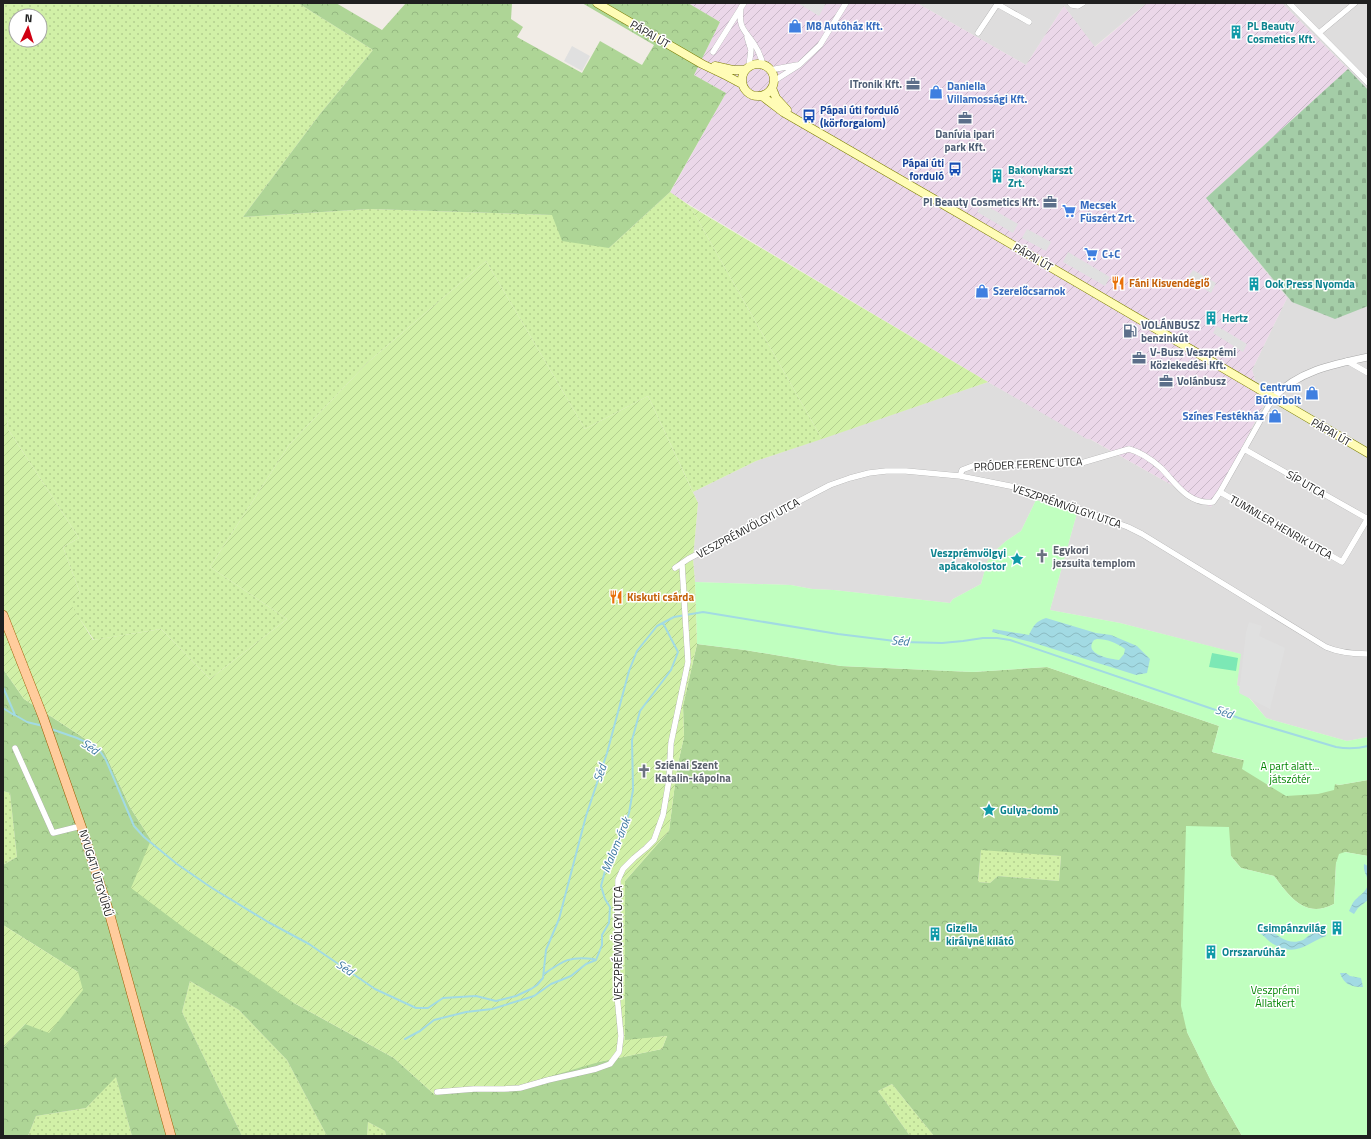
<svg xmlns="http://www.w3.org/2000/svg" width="1371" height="1139" viewBox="0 0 1371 1139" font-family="'Titillium Web',sans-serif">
<defs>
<pattern id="industrial-furrows" width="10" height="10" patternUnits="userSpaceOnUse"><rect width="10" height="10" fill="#ebd7e9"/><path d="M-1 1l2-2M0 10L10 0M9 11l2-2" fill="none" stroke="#c9b8c8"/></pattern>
<pattern id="grass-dots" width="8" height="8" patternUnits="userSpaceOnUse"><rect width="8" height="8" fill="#d1f0a7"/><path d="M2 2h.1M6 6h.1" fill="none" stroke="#b3ce8f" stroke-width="1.8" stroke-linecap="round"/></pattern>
<pattern id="forest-crowns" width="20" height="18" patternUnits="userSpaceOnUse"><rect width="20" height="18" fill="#aed596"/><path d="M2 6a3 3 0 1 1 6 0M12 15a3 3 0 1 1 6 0" fill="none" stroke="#95b781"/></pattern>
<pattern id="cemetery-stones" width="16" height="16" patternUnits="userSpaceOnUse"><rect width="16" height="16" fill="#a4cda7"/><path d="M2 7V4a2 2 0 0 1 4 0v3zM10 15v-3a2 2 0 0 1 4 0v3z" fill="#8db08f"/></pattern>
<pattern id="garden-furrows" width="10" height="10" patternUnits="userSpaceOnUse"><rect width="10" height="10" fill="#d1f0a7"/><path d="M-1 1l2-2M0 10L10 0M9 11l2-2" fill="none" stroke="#b3ce8f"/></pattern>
<pattern id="water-waves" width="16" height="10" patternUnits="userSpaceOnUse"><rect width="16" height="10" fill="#a2dae3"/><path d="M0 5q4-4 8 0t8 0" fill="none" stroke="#8bbbc2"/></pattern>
</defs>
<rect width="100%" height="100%" fill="#f1ece6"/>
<path fill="#dedddd" d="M 917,3 L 1147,3 L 1094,47 L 1064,6 L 1026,65 Z
M 1282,3 L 1368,3 L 1368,737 L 1347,741 L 1266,718 L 1245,692 L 1245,690 L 1237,685 L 1240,654 L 1120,623 L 1050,610 L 1077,513 L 1036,500 L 1021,531 L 1006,541 L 995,551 L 987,562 L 981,584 L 953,599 L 950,603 L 834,590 L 812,589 L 791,585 L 695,582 L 693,559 L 698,503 L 693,492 L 756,461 L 988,382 L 1211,507 L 1263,406 L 1252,370 L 1287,298 L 1206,198 L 1348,69 Z"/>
<path fill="url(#industrial-furrows)" d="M 688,3 L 917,3 L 1026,65 L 1064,6 L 1095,47 L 1147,3 L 1282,3 L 1348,69 L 1206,198 L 1287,298 L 1252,370 L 1263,406 L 1211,507 L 1090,439 L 1087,439 L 988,382 L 670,193 L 726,93 L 694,75 L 720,22 Z"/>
<path fill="url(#grass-dots)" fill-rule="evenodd" d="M 3,3 L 298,3 L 373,50 L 320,114 L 243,217 L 370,209 L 553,215 L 609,248 L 670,192 L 690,206 L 822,439 L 756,461 L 693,492 L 648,396 L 585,429 L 486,261 L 367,363 L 289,445 L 210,567 L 287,619 L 210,679 L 161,629 L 94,640 L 69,603 L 80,593 L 63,547 L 79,538 L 8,429 L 7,418 L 3,414 ZM 16,16 L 40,16 L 40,40 L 16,40 Z
M 3,791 L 10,793 L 17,857 L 3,865 Z
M 981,849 L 1061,856 L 1059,881 L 998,876 L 990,883 L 978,882 Z
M 190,981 L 239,1010 L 287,1060 L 327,1136 L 242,1136 L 182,1012 Z
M 116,1076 L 132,1136 L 28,1136 L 36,1116 L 86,1108 Z
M 892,1084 L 934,1136 L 910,1136 L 878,1091 Z
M 368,1122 L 385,1131 L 386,1136 L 367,1136 Z"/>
<path fill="url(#forest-crowns)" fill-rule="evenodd" d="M 298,3 L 336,3 L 382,30 L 406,3 L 512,3 L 511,19 L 523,27 L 517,37 L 582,73 L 600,41 L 642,65 L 654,45 L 582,3 L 688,3 L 720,22 L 694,75 L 726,93 L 670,192 L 609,248 L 562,241 L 552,215 L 370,209 L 243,217 L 320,114 L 373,50 Z
M 697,644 L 745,650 L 841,666 L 973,672 L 1047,667 L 1219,726 L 1212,752 L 1339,785 L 1368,780 L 1368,856 L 1345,852 L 1336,863 L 1334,904 C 1305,919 1290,897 1274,876 L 1241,868 L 1231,856 L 1187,1032 L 1213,1085 L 1242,1136 L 934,1136 L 892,1084 L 878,1091 L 910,1136 L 386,1136 L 385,1131 L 368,1122 L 367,1136 L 327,1136 L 287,1060 L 239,1010 L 190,981 L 182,1012 L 242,1136 L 132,1136 L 116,1077 L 86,1108 L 36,1116 L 28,1136 L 3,1136 L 3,1048 L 25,1024 L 78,972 L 3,925 L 3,865 L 17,857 L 10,793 L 3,791 L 3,669 L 24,699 L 104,751 L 130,807 L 151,840 L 294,1003 L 394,1058 L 435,1095 L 662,1049 L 667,1036 L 625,1041 L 625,881 L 669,831 L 677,768 L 684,737 L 683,706 ZM 981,850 L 1061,856 L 1059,881 L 998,876 L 990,883 L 978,882 Z"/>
<path fill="url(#cemetery-stones)" d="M 1348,69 L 1368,90 L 1368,306 L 1335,319 L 1292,302 L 1206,198 Z"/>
<path fill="#c0ffbf" d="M 1036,500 L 1077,513 L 1050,610 L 1120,623 L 1241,654 L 1237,685 L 1245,690 L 1245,693 L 1266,718 L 1347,741 L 1368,737 L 1368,780 L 1339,785 L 1335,784 L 1334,790 L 1318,794 L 1286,796 L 1242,769 L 1244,760 L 1212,752 L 1219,726 L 1047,667 L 973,672 L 841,666 L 745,650 L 697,644 L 695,582 L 791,585 L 812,589 L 834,590 L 950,603 L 953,599 L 981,584 L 987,562 L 995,551 L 1006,541 L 1021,531 Z
M 1186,826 L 1229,827 L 1231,856 L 1241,868 L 1274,876 C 1290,897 1305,919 1334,904 L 1336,863 L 1339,854 L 1345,852 L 1368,856 L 1368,1136 L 1242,1136 L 1213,1085 L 1187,1032 L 1181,1006 Z"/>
<path fill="url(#garden-furrows)" d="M 690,206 L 988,382 L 822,439 Z
M 486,261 L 585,429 L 648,396 L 698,503 L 693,559 L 695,582 L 697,644 L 683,706 L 684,737 L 677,768 L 669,831 L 625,881 L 625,1040 L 667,1036 L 662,1049 L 599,1062 L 520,1085 L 435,1095 L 394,1058 L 294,1003 L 187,930 L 131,888 L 151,840 L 130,807 L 104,751 L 24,699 L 3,669 L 3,414 L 7,418 L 8,429 L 79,538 L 63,547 L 80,593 L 70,603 L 93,640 L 161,629 L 210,679 L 287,619 L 210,567 L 289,445 L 367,363 Z
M 3,925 L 78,972 L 83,990 L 49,1033 L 25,1024 L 3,1048 Z"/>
<path fill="#7ce8b5" d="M 1212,653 L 1238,658 L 1236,671 L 1209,667 Z"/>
<path fill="#e0e0e0" d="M 798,3 L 826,3 L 819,16 Z
M 572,46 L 590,56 L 582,71 L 564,61 Z
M 982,203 L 1018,224 L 1013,233 L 977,212 Z
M 1027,229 L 1051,242 L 1046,251 L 1022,238 Z
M 1068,252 L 1110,277 L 1105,286 L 1063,262 Z
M 1193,270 L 1216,283 L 1211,293 L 1187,279 Z
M 1217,326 L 1247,344 L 1243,352 L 1213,333 Z
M 1249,622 L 1262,626 L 1259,636 L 1285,648 L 1270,709 L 1239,693 L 1246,633 Z"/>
<path fill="url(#water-waves)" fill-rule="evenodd" d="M 1046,618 L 1096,633 L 1111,635 L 1137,646 L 1150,659 L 1147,673 L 1136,675 L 1031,642 L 992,632 L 993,629 L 1029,635 C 1033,626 1036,621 1046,618 ZM 1097,639 C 1107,639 1117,643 1125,649 L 1124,654 L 1119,660 C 1109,659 1083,654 1094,640 Z
M 1364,864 L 1368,866 L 1368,900 L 1358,908 L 1354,914 L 1349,911 C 1351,907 1352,903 1355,900 C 1360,895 1368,891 1368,882 C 1368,876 1363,873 1364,864 Z
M 1262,923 C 1274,932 1286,947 1303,940 C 1306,938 1308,936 1311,934 C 1316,932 1321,931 1326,930 L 1326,936 C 1307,943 1297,957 1275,945 C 1268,942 1265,935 1257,932 Z
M 1340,973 L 1346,973 L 1350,976 L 1361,978 L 1363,987 C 1352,987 1344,985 1340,973 Z"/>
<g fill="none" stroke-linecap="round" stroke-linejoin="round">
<path stroke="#a2dae3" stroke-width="2" d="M 3,687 L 15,715 L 27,722 L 43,726
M 3,708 L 14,715
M 51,729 L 77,738 L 90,744 L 100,751 L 106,760 L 134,826 L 144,837 L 177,864 L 212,888 L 268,922 L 309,944 L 375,989 L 416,1008 L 428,1008 L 443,998 L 476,996 L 496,1001 L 516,996 L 531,989 L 537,985 L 543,978 L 546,950 L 559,919 L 586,816 L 607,753 L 629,671 L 637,651 L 657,626 L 674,617 L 703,612 L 838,634 L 903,642 L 942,643 L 963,641 L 983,638 L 997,638 L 1010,640 L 1242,719 L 1336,747 C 1347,749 1356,749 1368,746
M 544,974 C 564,960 570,956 594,959
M 405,1039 L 420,1031 L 434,1020 L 466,1012 L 492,1009 L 534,996 L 551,984 L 571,976 L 586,964 L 596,960 L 602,945 L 602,935 L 609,923 L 610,907 L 605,899 L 601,886 L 605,871 L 611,855 L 620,839 L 629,813 L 633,790 L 632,740 L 640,711 L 671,670 L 678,652 L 663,623"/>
<g stroke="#a7a7a7" stroke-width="6">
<path id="minor" d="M 1070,3 L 1072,5 L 1078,6 L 1083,3
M 1289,3 L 1368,83
M 997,4 L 1029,22
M 741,7 C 738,28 744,29 754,44 C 759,51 761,57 763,65
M 978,33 L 998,3
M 1319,33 L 1355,3
M 747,37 L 751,50 L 749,66
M 713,52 L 744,3
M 770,70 L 797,65
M 774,81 L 799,65 L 820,45 L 846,3
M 1347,361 L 1368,373
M 1244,449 L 1368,519
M 960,476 L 962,470 L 975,465 L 1078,464 L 1129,449 C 1140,452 1152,460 1161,468 C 1176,483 1188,505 1213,502 L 1220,492 L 1273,398
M 1220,492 L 1342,562 L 1368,518
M 675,568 L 688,559 L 830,485 L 850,478 L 869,473 L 886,471 L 906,471 L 960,476 L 1020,488 L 1032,492 L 1128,527 L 1142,534 L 1326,647 C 1340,653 1353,654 1368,654
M 15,748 L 53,833 L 81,826
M 437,1092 L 474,1089 L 504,1089 L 520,1088 L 548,1080 L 596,1069 L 610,1064 L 619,1052 L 621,1036 L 617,995 L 618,880 L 623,869 L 634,858 L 646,848 L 654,840 L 663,815 L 669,780 L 671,743 L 688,662 L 682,564"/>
</g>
<g stroke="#a7a7a7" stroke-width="8">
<path id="tertiary" d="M 1273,398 C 1298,371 1334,364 1368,357"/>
</g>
<g stroke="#7b7e00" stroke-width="9">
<path id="secondary" d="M 597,3 L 702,64 L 727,76 L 742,84
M742 80a16 16 0 1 1 32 0a16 16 0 1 1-32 0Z
M 715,66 L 733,70 L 745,70
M 772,88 L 776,98 L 787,110
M 762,96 L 783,112 L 958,213 L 1368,453"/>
</g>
<g stroke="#9c5b00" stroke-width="10">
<path id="primary" d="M 3,615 L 43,717 L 81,826 L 109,912 L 171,1136"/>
</g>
<use href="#minor" stroke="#fff" stroke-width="5.5"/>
<use href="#tertiary" stroke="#fff" stroke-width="7"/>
<use href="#secondary" stroke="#fffcb6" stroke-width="8"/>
<use href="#primary" stroke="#ffcc9d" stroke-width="9"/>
</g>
<defs>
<g id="shop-bare" transform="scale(1.08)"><path d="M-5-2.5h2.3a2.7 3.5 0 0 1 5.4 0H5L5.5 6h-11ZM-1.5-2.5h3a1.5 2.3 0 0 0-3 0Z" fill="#3f7fe0" stroke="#fff" stroke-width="2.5" paint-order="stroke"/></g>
<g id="building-bare" transform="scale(1.08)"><path d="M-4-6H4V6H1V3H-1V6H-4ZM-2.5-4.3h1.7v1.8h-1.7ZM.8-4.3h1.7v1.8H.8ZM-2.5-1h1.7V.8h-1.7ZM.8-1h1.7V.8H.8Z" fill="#0f9aa8" stroke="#fff" stroke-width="2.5" paint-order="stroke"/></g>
<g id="office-bare" transform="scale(1.08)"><path d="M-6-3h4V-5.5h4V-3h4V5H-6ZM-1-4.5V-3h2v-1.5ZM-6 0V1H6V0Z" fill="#5c6f8a" stroke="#fff" stroke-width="2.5" paint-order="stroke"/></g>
<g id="bus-bare" transform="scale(1.08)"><path d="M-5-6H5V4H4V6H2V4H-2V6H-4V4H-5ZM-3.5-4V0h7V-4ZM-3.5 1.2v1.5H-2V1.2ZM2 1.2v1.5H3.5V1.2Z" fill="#1a4fb4" stroke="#fff" stroke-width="2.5" paint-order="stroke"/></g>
<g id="supermarket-bare" transform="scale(1.08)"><path d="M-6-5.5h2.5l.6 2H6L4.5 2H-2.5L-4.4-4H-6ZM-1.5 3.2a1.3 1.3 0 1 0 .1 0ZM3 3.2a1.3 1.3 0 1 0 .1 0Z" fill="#3f7fe0" stroke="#fff" stroke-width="2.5" paint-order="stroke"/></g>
<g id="restaurant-bare" transform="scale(1.08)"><path d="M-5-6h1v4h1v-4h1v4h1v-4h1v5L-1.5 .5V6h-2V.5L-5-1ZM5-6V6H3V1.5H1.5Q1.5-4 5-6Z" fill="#e8710a" stroke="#fff" stroke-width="2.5" paint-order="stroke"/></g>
<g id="fuel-bare" transform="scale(1.08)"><path d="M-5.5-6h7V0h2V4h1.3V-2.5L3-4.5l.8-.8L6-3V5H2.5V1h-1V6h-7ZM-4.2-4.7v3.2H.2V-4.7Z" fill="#5c6f8a" stroke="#fff" stroke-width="2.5" paint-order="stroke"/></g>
<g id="church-bare" transform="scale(1.08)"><path d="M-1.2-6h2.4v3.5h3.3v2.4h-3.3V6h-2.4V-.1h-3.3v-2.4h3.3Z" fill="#6b7280" stroke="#fff" stroke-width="2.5" paint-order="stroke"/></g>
<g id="sight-bare" transform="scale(1.08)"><path d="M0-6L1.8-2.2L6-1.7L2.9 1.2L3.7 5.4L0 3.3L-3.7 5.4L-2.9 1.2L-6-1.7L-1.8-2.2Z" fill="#0f9aa8" stroke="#fff" stroke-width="2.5" paint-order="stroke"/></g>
</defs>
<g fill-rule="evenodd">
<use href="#shop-bare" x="795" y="26"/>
<use href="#building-bare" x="1236" y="32"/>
<use href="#office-bare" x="913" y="84"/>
<use href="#shop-bare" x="936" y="92"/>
<use href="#bus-bare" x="809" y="116"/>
<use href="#office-bare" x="965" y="118"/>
<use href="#bus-bare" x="955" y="169"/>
<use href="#building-bare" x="997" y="176"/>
<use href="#office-bare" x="1050" y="202"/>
<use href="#supermarket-bare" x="1069" y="211"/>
<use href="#supermarket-bare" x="1091" y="254"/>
<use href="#restaurant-bare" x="1118" y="283"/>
<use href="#building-bare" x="1254" y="284"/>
<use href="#shop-bare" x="982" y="291"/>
<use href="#building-bare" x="1211" y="318"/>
<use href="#fuel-bare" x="1130" y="331"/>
<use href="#office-bare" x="1139" y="358"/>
<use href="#office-bare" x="1166" y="381"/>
<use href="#shop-bare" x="1312" y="393"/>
<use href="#shop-bare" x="1275" y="416"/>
<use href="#church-bare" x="1042" y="556"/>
<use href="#sight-bare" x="1017" y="559"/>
<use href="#restaurant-bare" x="616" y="597"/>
<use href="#church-bare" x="644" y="771"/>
<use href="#sight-bare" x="989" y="810"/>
<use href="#building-bare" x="1337" y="928"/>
<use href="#building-bare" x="935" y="934"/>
<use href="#building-bare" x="1211" y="952"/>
</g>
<g text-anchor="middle" stroke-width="3" stroke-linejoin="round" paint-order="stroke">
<g font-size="11" font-weight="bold" fill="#366cbe" stroke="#fff" text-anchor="start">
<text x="806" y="30">M8 Autóház Kft.</text>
<text x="947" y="90">Daniella<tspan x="947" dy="13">Villamossági Kft.</tspan></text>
<text x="1080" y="209">Mecsek<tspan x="1080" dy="13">Füszért Zrt.</tspan></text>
<text x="1102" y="258">C+C</text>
<text x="993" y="295">Szerelőcsarnok</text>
<text x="1301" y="391" text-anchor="end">Centrum<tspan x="1301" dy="13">Bútorbolt</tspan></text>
<text x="1264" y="420" text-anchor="end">Színes Festékház</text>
</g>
<g font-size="11" font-weight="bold" fill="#0d838f" stroke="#fff" text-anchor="start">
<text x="1247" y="30">PL Beauty<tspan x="1247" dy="13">Cosmetics Kft.</tspan></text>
<text x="1008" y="174">Bakonykarszt<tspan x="1008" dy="13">Zrt.</tspan></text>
<text x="1265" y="288">Ook Press Nyomda</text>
<text x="1222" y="322">Hertz</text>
<text x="1006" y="557" text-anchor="end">Veszprémvölgyi<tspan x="1006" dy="13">apácakolostor</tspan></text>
<text x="1000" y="814">Gulya-domb</text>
<text x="946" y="932">Gizella<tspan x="946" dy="13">királyné kilátó</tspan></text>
<text x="1326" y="932" text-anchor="end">Csimpánzvilág</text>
<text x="1222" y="956">Orrszarvúház</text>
</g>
<g font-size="11" fill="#202020" stroke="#fff">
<text transform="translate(650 34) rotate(30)" y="4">PÁPAI ÚT</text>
<text transform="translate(1033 257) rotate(30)" y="4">PÁPAI ÚT</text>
<text transform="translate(1331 432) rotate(30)" y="4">PÁPAI ÚT</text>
<text transform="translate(1028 464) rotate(-3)" y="4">PRÓDER FERENC UTCA</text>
<text transform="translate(1306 484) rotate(30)" y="4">SÍP UTCA</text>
<text transform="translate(1067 506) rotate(19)" y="4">VESZPRÉMVÖLGYI UTCA</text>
<text transform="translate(1281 527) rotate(30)" y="4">TUMMLER HENRIK UTCA</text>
<text transform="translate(748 528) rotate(-28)" y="4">VESZPRÉMVÖLGYI UTCA</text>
<text transform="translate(96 873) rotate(73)" y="4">NYUGATI ÚTGYŰRŰ</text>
<text transform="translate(618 943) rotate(-90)" y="4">VESZPRÉMVÖLGYI UTCA</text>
</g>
<g font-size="11" font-weight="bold" fill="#4e5e75" stroke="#fff" text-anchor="start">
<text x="902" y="88" text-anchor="end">ITronik Kft.</text>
<text x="965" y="138" text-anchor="middle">Danívia ipari<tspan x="965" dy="13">park Kft.</tspan></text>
<text x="1039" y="206" text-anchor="end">Pl Beauty Cosmetics Kft.</text>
<text x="1141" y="329">VOLÁNBUSZ<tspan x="1141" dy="13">benzinkút</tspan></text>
<text x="1150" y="356">V-Busz Veszprémi<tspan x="1150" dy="13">Közlekedési Kft.</tspan></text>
<text x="1177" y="385">Volánbusz</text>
</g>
<g font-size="11" font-weight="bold" fill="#164399" stroke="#fff" text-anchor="start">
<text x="820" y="114">Pápai úti forduló<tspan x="820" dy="13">(körforgalom)</tspan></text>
<text x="944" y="167" text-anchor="end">Pápai úti<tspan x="944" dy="13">forduló</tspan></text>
</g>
<g font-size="11" font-weight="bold" fill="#c56008" stroke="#fff" text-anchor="start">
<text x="1129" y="287">Fáni Kisvendéglő</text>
<text x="627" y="601">Kiskuti csárda</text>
</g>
<g font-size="11" font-weight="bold" fill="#5b616d" stroke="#fff" text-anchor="start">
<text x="1053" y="554">Egykori<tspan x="1053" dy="13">jezsuita templom</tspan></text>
<text x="655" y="769">Sziénai Szent<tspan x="655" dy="13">Katalin-kápolna</tspan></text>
</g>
<g font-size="11" fill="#028502" stroke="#fff">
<text x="1290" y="770">A part alatt...<tspan x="1290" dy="13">játszótér</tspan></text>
<text x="1275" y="994">Veszprémi<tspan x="1275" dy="13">Állatkert</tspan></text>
</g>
<g font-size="12" font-style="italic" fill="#3b77a1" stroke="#fff">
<text transform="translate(900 641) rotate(5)" y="4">Séd</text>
<text transform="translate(1224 712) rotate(19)" y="4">Séd</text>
<text transform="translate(90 747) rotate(35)" y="4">Séd</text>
<text transform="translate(600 773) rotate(-71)" y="4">Séd</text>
<text transform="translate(616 845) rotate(-68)" y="4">Malom-árok</text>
<text transform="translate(345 968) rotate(35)" y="4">Séd</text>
</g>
</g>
<rect width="1371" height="1139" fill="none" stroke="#202020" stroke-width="8"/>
<g transform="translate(28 28) rotate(4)"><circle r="19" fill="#ffffff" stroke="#a6a6a6"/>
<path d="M0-3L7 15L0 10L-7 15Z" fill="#d00012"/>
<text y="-6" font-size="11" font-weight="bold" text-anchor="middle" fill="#202020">N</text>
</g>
</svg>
